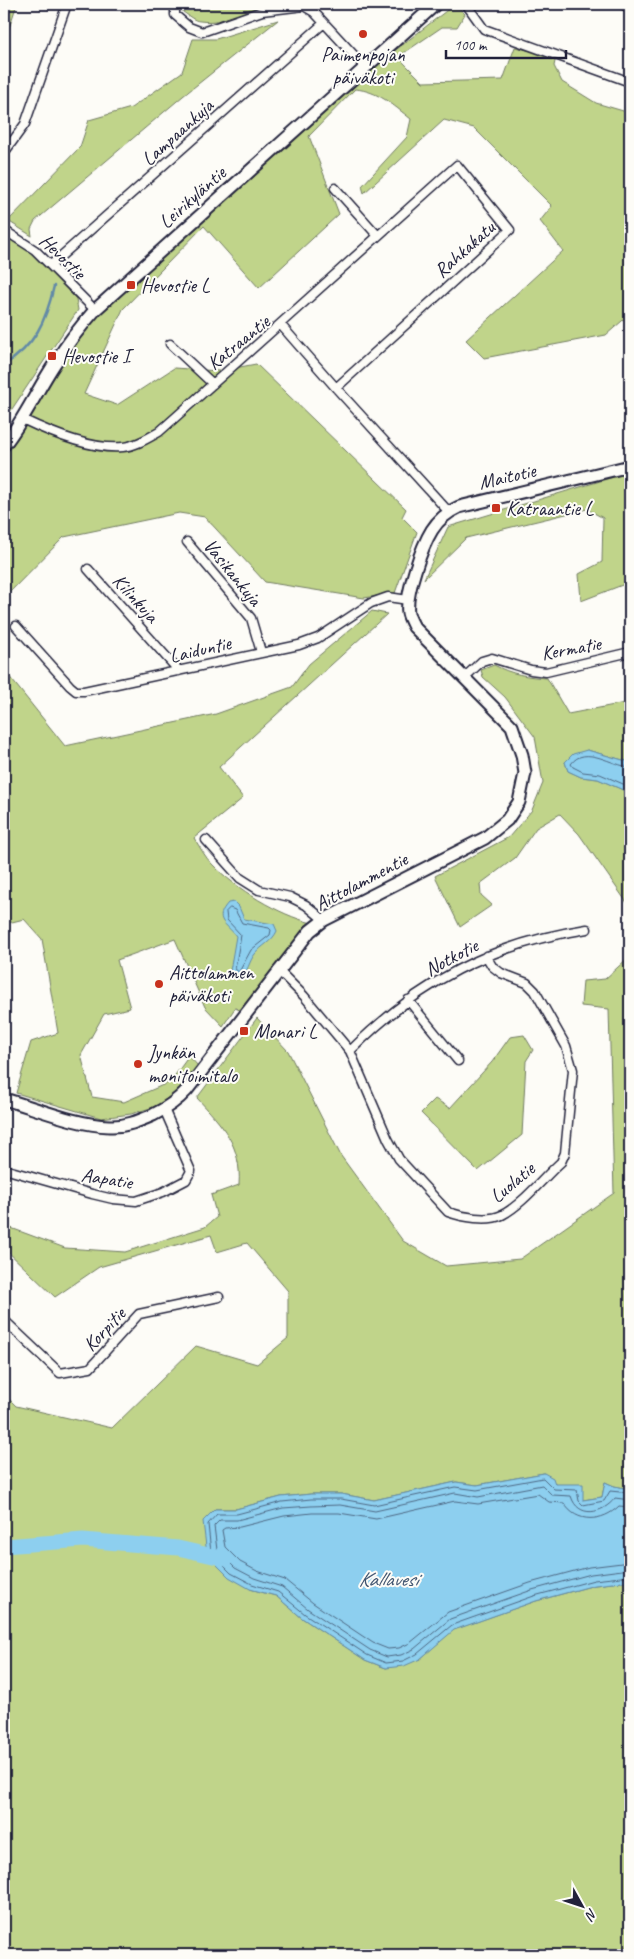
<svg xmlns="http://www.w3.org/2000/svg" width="634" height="1959" viewBox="0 0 634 1959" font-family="Caveat,sans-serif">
<rect width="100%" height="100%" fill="#fdfcf7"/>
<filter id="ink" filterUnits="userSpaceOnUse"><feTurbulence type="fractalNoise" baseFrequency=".02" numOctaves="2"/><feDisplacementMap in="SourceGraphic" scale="10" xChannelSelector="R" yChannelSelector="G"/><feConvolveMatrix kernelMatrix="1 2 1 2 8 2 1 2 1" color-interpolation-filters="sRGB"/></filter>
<g filter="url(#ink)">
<path fill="#c0d48a" stroke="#717b62" d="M 4,4 L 17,4 L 4,43 Z
M 184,4 L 283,4 C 254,6 227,25 200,21 C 194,21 188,15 183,12 Z
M 455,4 L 465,14 L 457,27 L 442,27 L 398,57 L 423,82 L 503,80 L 515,47 L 556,57 L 554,66 L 562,82 L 596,103 L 630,113 L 630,314 L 606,335 L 484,358 L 466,340 L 563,251 L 540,221 L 552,206 L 474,128 L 444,120 L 364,193 L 362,186 L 407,137 L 411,119 C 393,105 378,91 355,89 L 309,136 L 339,214 L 259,288 L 204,226 L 123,309 L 84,394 L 117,405 L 174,368 L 219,371 L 256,364 L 406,509 L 402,517 L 417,532 L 395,593 L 364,598 L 265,582 L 205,517 L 179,513 L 64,537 L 4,598 L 4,443 L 96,312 L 366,73 Z
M 278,20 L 183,96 L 35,221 L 31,229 L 32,236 L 8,221 L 80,147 L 89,120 L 131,108 L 182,72 L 193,39 L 216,39 Z
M 4,236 L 27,248 L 76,299 L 78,310 L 4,421 Z
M 630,472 L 630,582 L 581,601 L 579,574 L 602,562 L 603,518 L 587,509 L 466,538 L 424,579 L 448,527 Z
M 372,611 L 387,614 L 219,767 L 243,798 L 194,838 C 200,847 205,857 212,864 C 236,889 279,915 312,923 L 242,1011 L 235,1008 L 223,1026 L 205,1007 L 175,939 L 117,960 L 130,1008 L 104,1014 L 81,1055 L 92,1097 L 124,1102 L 170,1082 L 189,1056 L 198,1066 L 181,1088 L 157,1106 L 131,1114 L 101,1118 L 16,1093 L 31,1042 L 58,1033 L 42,939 L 24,919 L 4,924 L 4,670 L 65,746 L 216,714 L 292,687 L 309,664 Z
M 494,665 C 511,674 528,677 547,678 L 568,714 L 630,702 L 630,762 L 587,750 L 565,762 L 568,771 L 581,777 L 598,779 L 630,793 L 630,907 L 579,834 L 560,814 L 536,828 L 515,858 L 480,884 L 481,895 L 492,905 L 460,927 L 435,876 L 509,837 L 532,810 L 543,783 L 535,737 L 505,697 L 483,677 L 481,670 Z
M 630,956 L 630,1489 L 614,1486 L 605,1482 L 602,1497 L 583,1500 L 555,1484 L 544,1473 L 477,1485 L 456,1482 L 374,1500 L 341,1494 L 311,1494 L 281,1497 L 236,1509 L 215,1509 L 250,1589 L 276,1596 L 302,1618 L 365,1660 L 386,1668 L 420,1659 L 453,1630 L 536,1601 L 595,1585 L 630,1581 L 630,1955 L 4,1955 L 4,1394 L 16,1406 L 112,1428 L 196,1346 L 257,1364 L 288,1338 L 288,1291 L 247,1243 L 217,1252 L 211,1235 L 99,1267 L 55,1297 L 4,1248 L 4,1239 L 11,1228 L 65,1248 L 125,1252 L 205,1227 L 217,1217 L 211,1195 L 239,1185 C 242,1145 222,1125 197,1098 L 257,1018 L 288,1051 L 341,1156 L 403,1241 L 446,1266 L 520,1259 L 614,1193 L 609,1009 L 581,1006 L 583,981 L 605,979 Z
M 524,1035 L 533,1050 L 526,1061 L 522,1135 L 478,1171 L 421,1113 L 435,1099 L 450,1108 L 492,1062 L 510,1037 Z"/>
<path fill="#8dcfef" stroke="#628aa7" d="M 587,750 L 630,762 L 630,793 L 598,779 L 581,777 L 568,771 L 565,762 L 573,754 Z
M 234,902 L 239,907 L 244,919 L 274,924 L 277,931 C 272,942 262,945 255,954 C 249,961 248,972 241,978 L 235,976 L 230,971 L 236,936 C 226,923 213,920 228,903 Z
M 544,1473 L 553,1478 L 555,1484 L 583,1484 L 583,1500 L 602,1497 L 605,1482 L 614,1486 L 630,1489 L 630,1581 L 595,1585 L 536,1601 L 454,1630 L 420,1659 L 404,1666 L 386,1668 L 365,1660 L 302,1618 L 276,1596 L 250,1589 L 229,1577 L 207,1555 L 203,1521 L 215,1509 L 236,1509 L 281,1497 L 311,1494 L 341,1494 L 374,1500 L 456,1482 L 477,1485 Z"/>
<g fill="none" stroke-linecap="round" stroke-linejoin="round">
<path stroke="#4d6783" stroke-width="1" d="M 630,767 C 612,766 585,744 571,764 L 573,767 L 583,772 L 600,774 L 630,787
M 230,908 L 235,910 L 242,923 L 269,928 L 271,930 L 270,935 L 251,950 L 239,972 L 235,969 L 241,935 L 227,920 L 226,912 Z
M 630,1493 L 610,1491 L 604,1501 L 583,1505 L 579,1501 L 577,1490 L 554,1489 L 543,1478 L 477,1490 L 455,1487 L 374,1505 L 341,1499 L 311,1499 L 282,1502 L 237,1514 L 217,1514 L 208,1524 L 211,1553 L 231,1573 L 252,1584 L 278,1592 L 305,1614 L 367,1655 L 386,1663 L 403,1661 L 417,1654 L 452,1625 L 534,1596 L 594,1580 L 630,1576
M 630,1500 L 615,1498 C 603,1514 578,1519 571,1496 L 552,1495 L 542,1485 L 478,1497 L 455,1493 L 375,1511 L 340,1505 L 311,1506 L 283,1508 L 237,1520 L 220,1520 L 214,1526 L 217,1550 L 235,1568 L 254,1578 L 282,1587 L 308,1609 L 370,1650 L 387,1657 L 401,1655 L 414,1649 L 450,1619 L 532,1590 L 591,1574 L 630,1569
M 630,1507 L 619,1506 C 603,1522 576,1524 564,1503 L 549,1502 L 538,1494 L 478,1504 L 455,1501 L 376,1519 L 339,1513 L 312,1513 L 284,1516 L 240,1527 L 225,1528 L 222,1530 L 225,1547 L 240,1562 L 257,1571 L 285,1580 L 313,1603 L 373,1643 L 388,1649 L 399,1648 L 410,1643 L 448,1612 L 530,1583 L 589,1567 L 630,1562"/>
<path stroke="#628aa7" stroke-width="2.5" d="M 4,365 C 35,346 46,321 54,286"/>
<path stroke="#8dcfef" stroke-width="15" d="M 4,1546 L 83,1540 L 178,1548 L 226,1559"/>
<g stroke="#22223b" stroke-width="11">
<path id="street" d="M 175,4 L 175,15 L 189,27 L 202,32 L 262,11 L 304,6 L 314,12 L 365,67
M 466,4 L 484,29 L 630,82
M 4,153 L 25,124 L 67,4
M 335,188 L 378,236
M 4,230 L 35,250 L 95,310
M 51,265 L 324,23
M 280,324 L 457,165 L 510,230 L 336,388
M 170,344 L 213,384
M 22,419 C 49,432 93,450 123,447 C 136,446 148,438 159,432 L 280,324 L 336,388 L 448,511
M 187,542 L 251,618 L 261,652
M 88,569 L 179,671
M 16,626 L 70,686 L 76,691 L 84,691 L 299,645 L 318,638 L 371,603 L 388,597 L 408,600
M 465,677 L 482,661 L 492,658 L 531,670 L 546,672 L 630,652
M 206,840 L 240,878 L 259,890 L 290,897 L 306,905 L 324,920
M 278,970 L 304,996 L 350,1051 L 388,1139 L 399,1159 L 448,1212 C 462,1217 488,1222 502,1215 C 522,1205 544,1177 561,1162 L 565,1153 L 573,1070 L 566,1046 L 535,991 L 527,983 L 501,973 L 492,966 L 486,956
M 408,1000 L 458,1061
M 350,1051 C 419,982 490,944 587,929
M 4,1169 L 92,1194 L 113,1199 L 136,1201 L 163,1192 L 186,1180 L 191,1171 L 164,1109
M 4,1320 L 60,1373 L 90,1368 L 139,1314 L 219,1297"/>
</g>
<g stroke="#22223b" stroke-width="15">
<path id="secondary" d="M 626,4 L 630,5
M 4,445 C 24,420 37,390 55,363 C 67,344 80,327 95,310 L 436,4
M 4,1099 C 36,1108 76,1125 109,1126 C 125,1127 139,1121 153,1115 C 167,1108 177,1101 187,1090 L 310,931 L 324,920 L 485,838 L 507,820 L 519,802 L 525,773 L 522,755 L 512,726 L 414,627 C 412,623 409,618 408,613 C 405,594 422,546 432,530 C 439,519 448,512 459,507 L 630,466"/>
</g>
<use href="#street" stroke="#fdfcf7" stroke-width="8"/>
<use href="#secondary" stroke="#fdfcf7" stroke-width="11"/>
</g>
</g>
<g fill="#c8321e" stroke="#fdfcf7" stroke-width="2">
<circle cx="363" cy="34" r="5"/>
<rect x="126" y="280" width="10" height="10" rx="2.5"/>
<rect x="47" y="351" width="10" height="10" rx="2.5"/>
<rect x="491" y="503" width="10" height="10" rx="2.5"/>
<circle cx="159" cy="984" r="5"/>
<rect x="239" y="1026" width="10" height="10" rx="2.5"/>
<circle cx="138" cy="1064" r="5"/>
</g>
<g text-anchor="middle" stroke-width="4" stroke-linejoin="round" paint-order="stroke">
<g font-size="20" fill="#22223b" stroke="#fdfcf7" text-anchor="start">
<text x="363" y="61" text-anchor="middle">Paimenpojan<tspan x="363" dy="23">päiväkoti</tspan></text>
<text x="141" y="292">Hevostie L</text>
<text x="62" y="363">Hevostie I</text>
<text x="506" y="515">Katraantie L</text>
<text x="169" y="979">Aittolammen<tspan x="169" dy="23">päiväkoti</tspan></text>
<text x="254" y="1038">Monari L</text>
<text x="148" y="1059">Jynkän<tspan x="148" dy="23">monitoimitalo</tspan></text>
</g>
<g font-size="20" fill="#22223b" stroke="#fdfcf7">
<text transform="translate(177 132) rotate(-42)" y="7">Lampaankuja</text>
<text transform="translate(192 197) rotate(-42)" y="7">Leirikyläntie</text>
<text transform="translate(464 249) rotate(-42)" y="7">Rahkakatu</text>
<text transform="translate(63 256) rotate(44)" y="7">Hevostie</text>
<text transform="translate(238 342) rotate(-39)" y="7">Katraantie</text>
<text transform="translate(507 476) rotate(-13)" y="7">Maitotie</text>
<text transform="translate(233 572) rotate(51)" y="7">Vasikankuja</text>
<text transform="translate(136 598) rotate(48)" y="7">Kilinkuja</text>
<text transform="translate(571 648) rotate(-10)" y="7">Kermatie</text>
<text transform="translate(200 649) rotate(-13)" y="7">Laiduntie</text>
<text transform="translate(361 881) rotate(-28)" y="7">Aittolammentie</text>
<text transform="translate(451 957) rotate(-28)" y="7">Notkotie</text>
<text transform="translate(107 1178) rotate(9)" y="7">Aapatie</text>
<text transform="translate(512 1182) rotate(-40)" y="7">Luolatie</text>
<text transform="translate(104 1329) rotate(-47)" y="7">Korpitie</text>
</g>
<g font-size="21" font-style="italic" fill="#425671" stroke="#fdfcf7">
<text x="388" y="1586">Kallavesi</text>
</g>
</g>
<rect width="634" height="1959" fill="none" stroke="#fdfcf7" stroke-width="20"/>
<rect x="10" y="10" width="614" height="1939" fill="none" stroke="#22223b" stroke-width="2" filter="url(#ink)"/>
<g transform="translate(582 1906) rotate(130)" stroke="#fdfcf7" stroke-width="4" paint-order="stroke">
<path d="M0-4L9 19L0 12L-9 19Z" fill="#22223b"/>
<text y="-8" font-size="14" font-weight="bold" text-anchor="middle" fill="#22223b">N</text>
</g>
<path d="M446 50v8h120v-8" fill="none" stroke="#22223b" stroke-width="2.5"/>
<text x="454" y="50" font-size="15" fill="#22223b" stroke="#fdfcf7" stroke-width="4" paint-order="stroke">100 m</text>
</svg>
